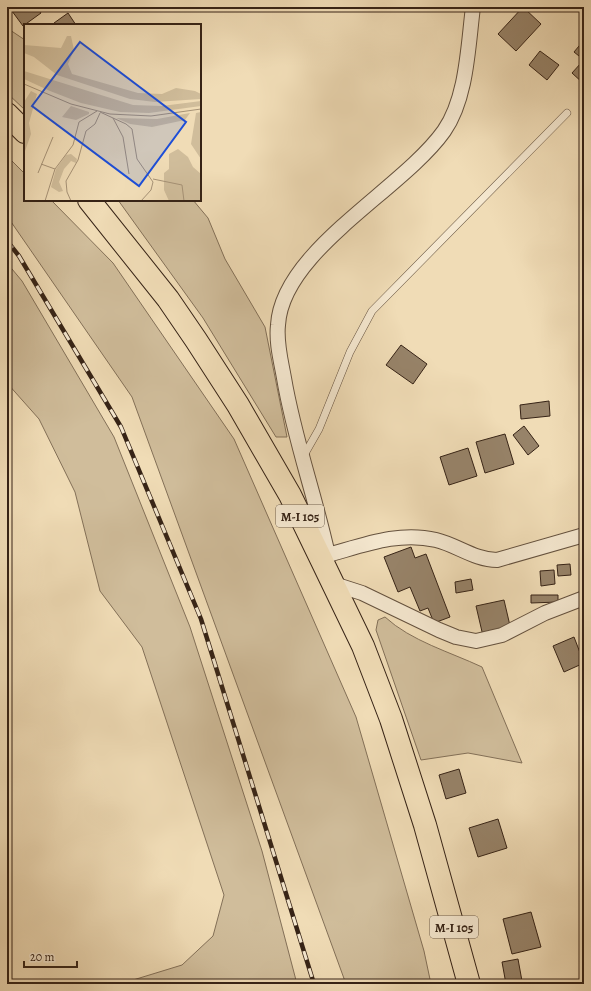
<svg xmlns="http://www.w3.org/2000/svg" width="591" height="991" viewBox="0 0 591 991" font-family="Alegreya,serif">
<rect width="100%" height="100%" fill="#f0dcb6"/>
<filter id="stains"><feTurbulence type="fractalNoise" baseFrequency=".005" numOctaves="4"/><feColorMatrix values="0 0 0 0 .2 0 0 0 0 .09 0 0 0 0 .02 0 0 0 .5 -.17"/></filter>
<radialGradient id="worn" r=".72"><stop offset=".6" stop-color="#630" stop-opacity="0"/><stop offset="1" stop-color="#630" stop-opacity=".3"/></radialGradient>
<path fill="#d0bd9b" stroke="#837058" d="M 7,28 L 25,40 L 25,110 L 7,93 Z
M 7,156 L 25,174 L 25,200 L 51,200 L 113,263 L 234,439 L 356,717 L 424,951 L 431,984 L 346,984 L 132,397 L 7,216 Z
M 118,200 L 193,200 L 208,218 L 225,259 L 265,327 L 287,437 L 276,437 L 203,318 Z
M 7,263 L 22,281 L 114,437 L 190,627 L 262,851 L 297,984 L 120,984 L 182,965 L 213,936 L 224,895 L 142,647 L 100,591 L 75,492 L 39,419 L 7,383 Z
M 385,617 C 411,641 450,652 482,667 L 522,763 L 468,753 L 421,760 L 376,630 L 378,620 Z"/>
<path fill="#978369" stroke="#362316" d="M 9,7 L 37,7 L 41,13 L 23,26 Z
M 523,7 L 541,24 L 516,51 L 498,34 Z
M 68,13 L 76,25 L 56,25 L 54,23 Z
M 584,40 L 584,60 L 574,52 Z
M 540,51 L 559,65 L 547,80 L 529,65 Z
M 581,63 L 584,66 L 584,84 L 572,73 Z
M 401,345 L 427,364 L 413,384 L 386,365 Z
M 549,401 L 550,416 L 521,419 L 520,405 Z
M 524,426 L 539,446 L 528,455 L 513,435 Z
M 505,434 L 514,464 L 485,473 L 476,442 Z
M 468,448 L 477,476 L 449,485 L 440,457 Z
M 411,547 L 415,558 L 426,554 L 450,617 L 434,623 L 428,608 L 420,611 L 410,587 L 398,592 L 384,557 Z
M 570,564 L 571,575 L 558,576 L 557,565 Z
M 554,570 L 555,584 L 541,586 L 540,571 Z
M 471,579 L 473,590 L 456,593 L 455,582 Z
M 531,595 L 558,595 L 558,602 L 531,603 Z
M 504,600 L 511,630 L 483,636 L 476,606 Z
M 574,637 L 584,663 L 564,672 L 553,646 Z
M 459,769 L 466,793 L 446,799 L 439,775 Z
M 498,819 L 507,848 L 478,857 L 469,828 Z
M 531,912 L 541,947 L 512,954 L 503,919 Z
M 518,959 L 522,981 L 506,984 L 502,962 Z"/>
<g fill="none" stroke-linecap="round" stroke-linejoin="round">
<g stroke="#64513e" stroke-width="8">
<path id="lane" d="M 303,457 L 319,429 L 350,352 L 372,311 L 567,113"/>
</g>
<g stroke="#64513e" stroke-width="16">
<path id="street" d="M 328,555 C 364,545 399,531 436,540 C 457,545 475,560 497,560 L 584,535
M 324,559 L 328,555 C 315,495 294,438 284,378 C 281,361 276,343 278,325 C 282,251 402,190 444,131 C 467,98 468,46 473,7
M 331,583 L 362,593 L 439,630 L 456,637 L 476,641 L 502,635 L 545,613 L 584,598"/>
</g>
<g stroke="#362316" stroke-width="24">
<path id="primary" d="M 7,114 L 25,132
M 89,200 L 168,299 L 196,340 L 238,405 L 290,495 L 322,561 L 363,646 L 391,719 L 425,825 L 469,984"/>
</g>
<path stroke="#362316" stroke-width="2.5" stroke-dasharray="1 2" stroke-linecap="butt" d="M 69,984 L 71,982"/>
<use href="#lane" stroke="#f5e8d0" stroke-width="7"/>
<use href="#street" stroke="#f5e8d0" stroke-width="14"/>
<use href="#primary" stroke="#f0dcb6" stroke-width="22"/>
<g stroke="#362316" stroke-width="4.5">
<path id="rail" d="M 7,241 L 19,256 L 121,427 L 201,619 L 314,984"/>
</g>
<use href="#rail" stroke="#f5e8d0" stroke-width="3" stroke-dasharray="9" stroke-linecap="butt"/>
</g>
<g text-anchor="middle" stroke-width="3.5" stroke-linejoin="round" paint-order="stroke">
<g fill="#f5e8d0" stroke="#6f5e4e" stroke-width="1">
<rect x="276" y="505" width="48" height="22" rx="3"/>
<rect x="430" y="916" width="48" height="22" rx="3"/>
</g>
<g font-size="13" font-weight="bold" fill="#362316">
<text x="300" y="521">M-I 105</text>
<text x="454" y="932">M-I 105</text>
</g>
</g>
<g transform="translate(24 24)">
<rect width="177" height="177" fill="#f0dcb6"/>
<path d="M 43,12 L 47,12 L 50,26 L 44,40 L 48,50 L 114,69 L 138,70 L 152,64 L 171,67 L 177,70 L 177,75 L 131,78 L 106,75 L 33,51 L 10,33 L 0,29 L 0,21 L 37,24 ZM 0,47 L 109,81 L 138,82 L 177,77 L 177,82 L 125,89 L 96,88 L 57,79 L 26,67 L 0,55 ZM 7,67 L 13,70 L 5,99 L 7,110 L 0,130 L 0,78 ZM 47,82 L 65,88 L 65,90 L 52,96 L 38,93 ZM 177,88 L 176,107 L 177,135 L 167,120 L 172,89 ZM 166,89 L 161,96 L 128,103 L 106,100 L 92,94 L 133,95 ZM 154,125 L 164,133 L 169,143 L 177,150 L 177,177 L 145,177 L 140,166 L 140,149 L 145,145 L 145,130 ZM 47,130 L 53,135 L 52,139 L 47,137 L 40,145 L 35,158 L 39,167 L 35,168 L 27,163 L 32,145 L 42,131 Z" fill="#d0bd9b"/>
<path fill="none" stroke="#a69276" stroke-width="1" d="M 0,60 L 47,80 L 86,90 L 127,92 L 177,85M 76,88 L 102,100 L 108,105 L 113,135 L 129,158 L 127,166 L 117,177M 89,94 L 99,113 L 105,150M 17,140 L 31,145M 14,149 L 29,113M 129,155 L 158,161 L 160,177M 21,177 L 31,145 L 49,121 L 55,98 L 73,87M 47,177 L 43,168 L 42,157 L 54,136 L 62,107 L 71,100 L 76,89"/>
<path fill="#1d4ed8" fill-opacity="0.15" stroke="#1d4ed8" stroke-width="2" d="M 56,18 L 162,98 L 115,162 L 8,82 Z"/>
<rect width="177" height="177" fill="none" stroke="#362316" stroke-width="2"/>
</g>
<rect width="591" height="991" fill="none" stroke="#f0dcb6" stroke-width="24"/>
<rect x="8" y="8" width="575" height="975" fill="none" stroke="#362316" stroke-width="2"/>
<rect x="12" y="12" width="567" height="967" fill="none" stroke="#362316"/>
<path d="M24 961v6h53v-6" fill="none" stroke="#362316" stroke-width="2"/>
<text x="30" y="961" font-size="12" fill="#362316" stroke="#f5e8d0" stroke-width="3" paint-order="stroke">20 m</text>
<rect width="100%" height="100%" filter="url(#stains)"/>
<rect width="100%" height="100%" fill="url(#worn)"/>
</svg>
